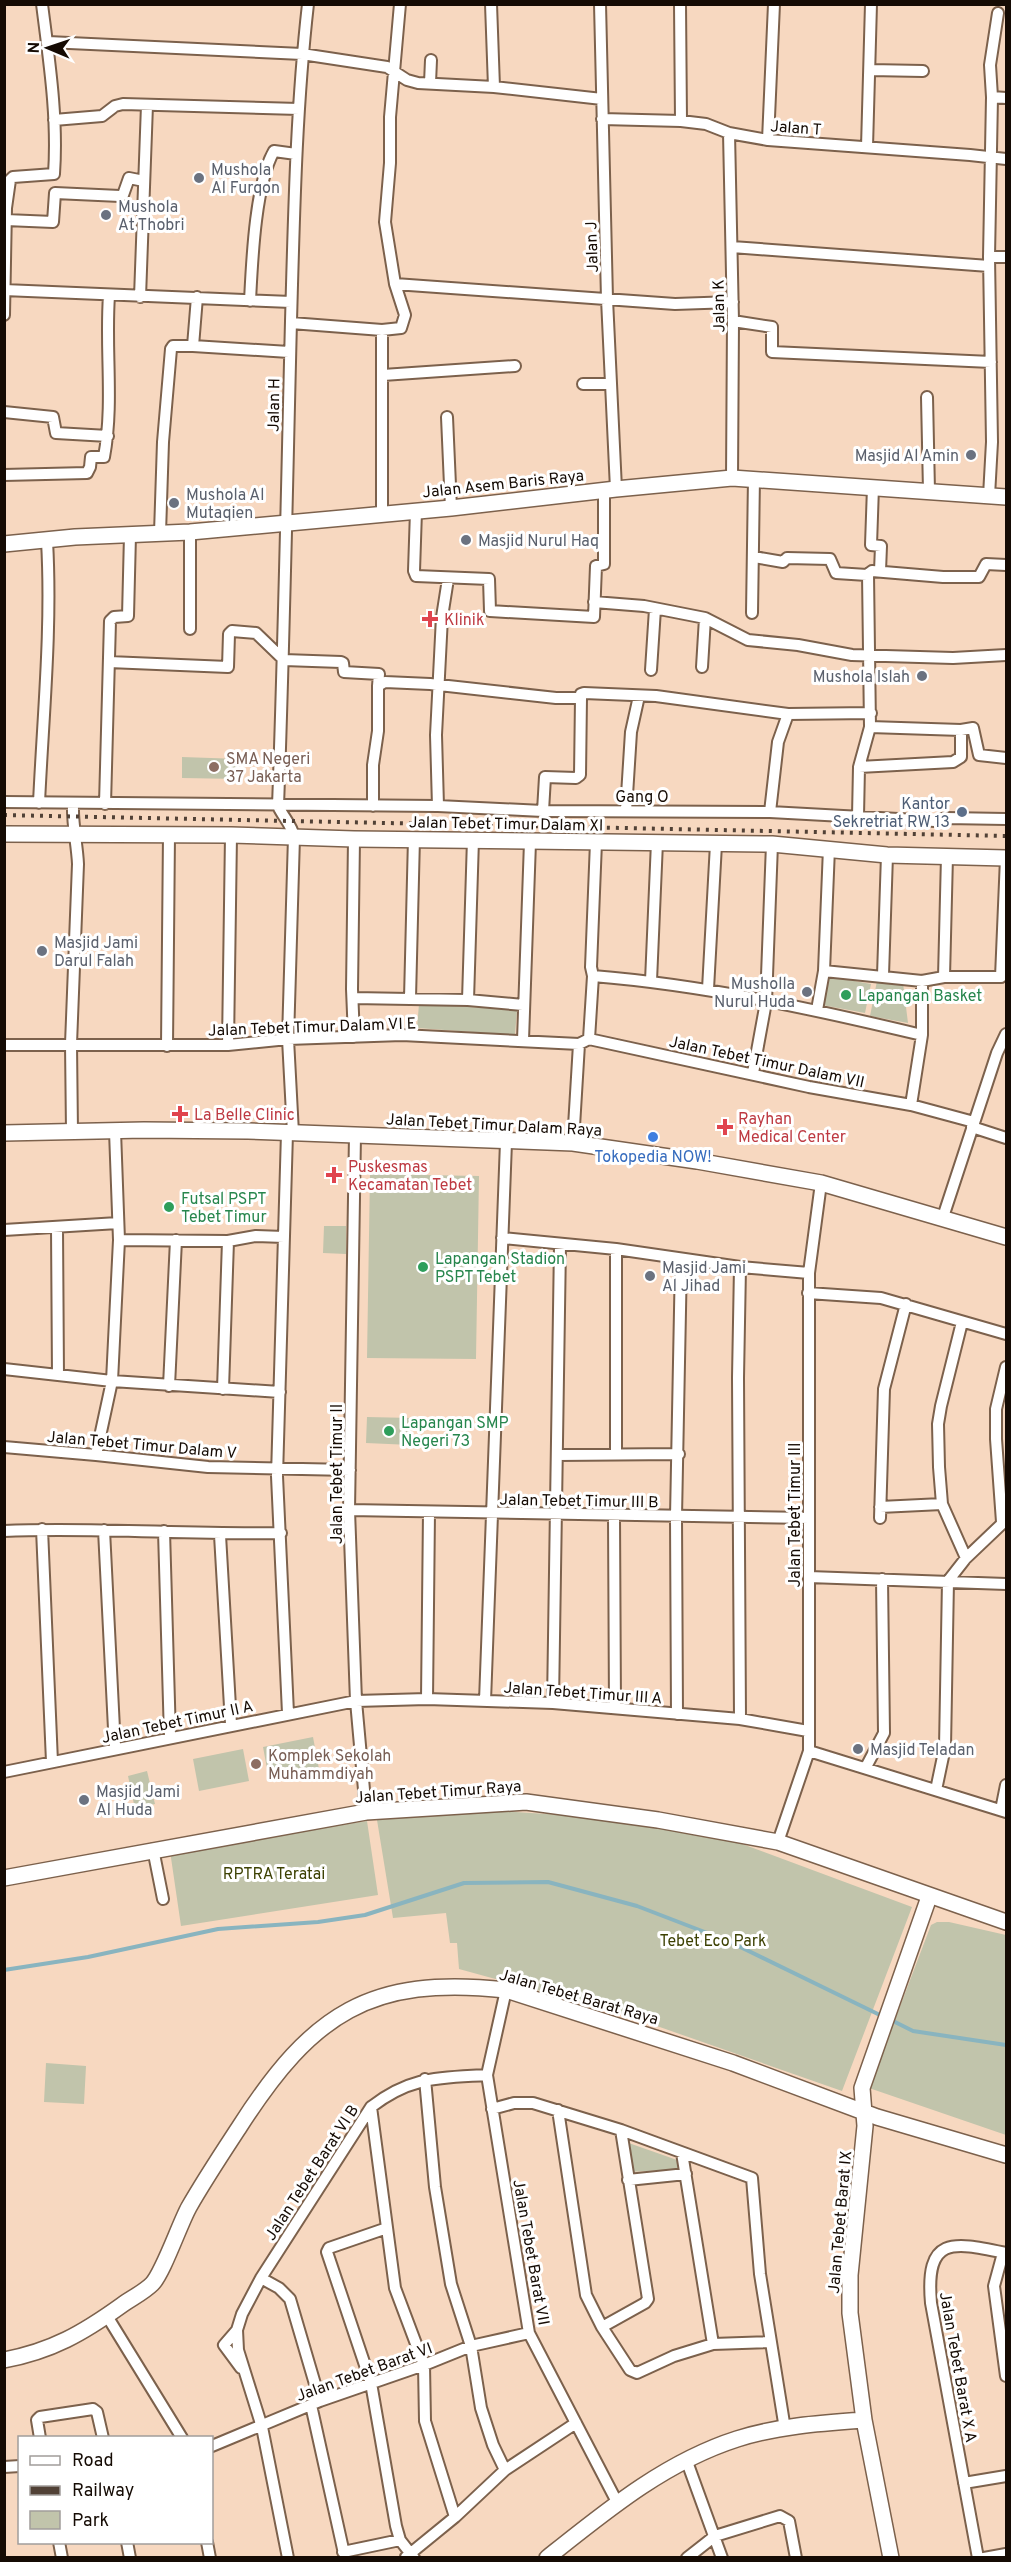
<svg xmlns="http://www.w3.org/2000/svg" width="1011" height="2562" viewBox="0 0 1011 2562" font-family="Overpass,sans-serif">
<rect width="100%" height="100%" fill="#f7d8c0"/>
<path fill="#c1c4ab" d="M 182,757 L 240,759 L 239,779 L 182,778 Z
M 827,976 L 871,984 L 865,1013 L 822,1005 Z
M 877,981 L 903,983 L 908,1023 L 870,1016 Z
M 419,1004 L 517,1010 L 515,1035 L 417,1028 Z
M 370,1174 L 479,1176 L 476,1359 L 367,1358 Z
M 324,1226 L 346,1226 L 346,1254 L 323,1253 Z
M 367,1417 L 412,1418 L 411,1445 L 366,1443 Z
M 313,1737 L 319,1769 L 269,1779 L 263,1747 Z
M 243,1749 L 249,1781 L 199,1791 L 193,1759 Z
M 147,1771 L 155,1804 L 135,1809 L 128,1776 Z
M 483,1810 L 593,1817 L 726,1838 L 912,1907 L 842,2091 L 617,2012 L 459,1969 L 457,1943 L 450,1943 L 446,1913 L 393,1918 L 377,1820 Z
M 367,1821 L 378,1895 L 181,1926 L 170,1851 Z
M 937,1922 L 949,1922 L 1006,1935 L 1006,2135 L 869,2088 L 931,1925 Z
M 46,2063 L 86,2066 L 84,2104 L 44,2102 Z
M 623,2141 L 680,2161 L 683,2169 L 629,2172 Z"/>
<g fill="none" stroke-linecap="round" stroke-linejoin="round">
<path stroke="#89b4bf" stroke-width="4" d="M 4,1970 L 88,1957 L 218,1929 L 318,1922 L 365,1915 L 464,1883 L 548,1882 L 637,1906 L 728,1941 L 884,2017
M 891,2020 L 913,2031 L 1006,2045"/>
<g stroke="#7c614c" stroke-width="14">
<path id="street" d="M 491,4 L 494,87
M 600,4 L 607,299 L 616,489
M 680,4 L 681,121
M 48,42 L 302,54 L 387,67 L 407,80 L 418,83 L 494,87 L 602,99
M 870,70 L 923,71
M 430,83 L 431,60
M 992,97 L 1006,98
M 602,119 L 681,121 L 706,124 L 729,133 L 768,140 L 970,155 L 1006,159
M 54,120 L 102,116 L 115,106 L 123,104 L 299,109
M 729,133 L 733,321 L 732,478
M 768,140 L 774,4
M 867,147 L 871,4
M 6,220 L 53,222 L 55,193 L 120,196 L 123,195 L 129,178 L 144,181
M 732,247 L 989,266
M 989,257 L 1006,257
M 395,284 L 675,304 L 733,302
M 4,290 L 291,302
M 140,297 L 147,105
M 197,297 L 193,346 L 289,352
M 250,301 C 252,262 255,184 274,151 L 296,154
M 4,315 L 6,208 L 10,180 L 13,177 L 54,174 C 58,117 49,60 42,4
M 733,321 L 772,327 L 772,352 L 991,362
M 291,323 L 382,330 L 401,328 L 405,315 L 395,284 L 385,222 L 390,163 L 390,117 L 400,4
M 383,375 L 515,366
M 583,384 L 611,384
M 927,397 L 929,491
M 4,412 L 53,417 L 56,433 L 108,436
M 447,417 L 451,508
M 4,475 L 87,473 L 90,467 L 91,457 L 104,457 C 114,403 105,349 109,296
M 873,487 L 871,545 L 881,546 L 880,571
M 989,496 L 992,442 L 989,257 L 992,97 L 990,65 L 998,13
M 416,511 L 414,571 L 416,576 L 489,579 L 490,611 L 594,617 L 596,566 L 604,564 L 604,490
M 382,514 L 382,330
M 160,533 L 163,442 L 171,349 L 173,346 L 193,346
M 754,557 L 783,562 L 787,558 L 830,559 L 836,573 L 867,575
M 594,602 L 644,606 L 705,618 L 748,640 L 798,645 L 852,655 L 953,658 L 1006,655
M 752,613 L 754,478
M 190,629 L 190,532
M 109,662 L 228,667 L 229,634 L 232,631 L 256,633 L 284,660 L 341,662 L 343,663 L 344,672 L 379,674 L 378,686
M 702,667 L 705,618
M 651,670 L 655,609
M 870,727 L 961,730 L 973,728 L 979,755 L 1006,758
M 859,767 L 953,762 L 961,757 L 961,730
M 4,802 L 438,806 L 543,811 L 770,812 L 935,821 L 946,818 L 1006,819
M 39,803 C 43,716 52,628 47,541
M 105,804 L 110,621 L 114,617 L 128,616 L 130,535
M 373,806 L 373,765 L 378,731 L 378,686 L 385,682 L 430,684 L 556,698 L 581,698 L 581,694 L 584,693 L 656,696 L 788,714 L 871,713
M 438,806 L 436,735 L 442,617 L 448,579
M 543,811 L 545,777 L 576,778 L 580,775 L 581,698
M 626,811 L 631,732 L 639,696
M 770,812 L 778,742 L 788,714
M 858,816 L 859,767 L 870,727 L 868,574 L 872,571 L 943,577 L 979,577 L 986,564 L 1006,565
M 824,971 L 922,981 L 944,977 L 1001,977
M 883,975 L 887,855
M 593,976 C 704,985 813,1009 922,1035
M 944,977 L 947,856
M 1001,977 L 1006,858
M 651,981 L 657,842
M 708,989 L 716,844
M 353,998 L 468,1000 L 523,1005
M 410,998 L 414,838
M 468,1000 L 473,839
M 817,1010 L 824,971 L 829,848
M 354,1037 L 352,989 L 354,839
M 589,1039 L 593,976 L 591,967 L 596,842
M 523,1040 L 530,842
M 4,1045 L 228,1045 L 288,1039 L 402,1035 L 579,1044 L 589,1039 L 809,1087 L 911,1105 L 974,1122
M 228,1045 L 231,835
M 167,1046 L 169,834
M 753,1073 L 766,1002 L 772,844
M 911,1105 L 922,1035 L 922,981
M 972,1127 L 1006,1138
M 72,1132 L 71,1044 L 78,864 C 77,843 72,824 73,803
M 287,1133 L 277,1476 L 288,1713
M 293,1133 L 288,1039 L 294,837 C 292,825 283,817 278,806 C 284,644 287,483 291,321 C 294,215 296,110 308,4
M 355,1135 L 349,1510 L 356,1701 L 366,1812
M 573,1143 L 579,1044
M 943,1217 L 997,1053 L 1006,1034
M 57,1228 L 58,1375
M 4,1230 L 118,1223
M 502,1238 L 616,1249 L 740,1267 L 809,1273
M 119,1240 L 228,1241 L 256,1236 L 284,1237
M 616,1249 L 616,1454
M 740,1267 L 738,1378 L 740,1719
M 808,1293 L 881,1298 L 1006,1334
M 962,1322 L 941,1406 L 938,1424 L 939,1467 L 942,1504 L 966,1558
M 4,1369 L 112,1381 L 280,1392
M 169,1386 L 176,1240
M 223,1389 L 228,1241
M 4,1447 L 96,1455 L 208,1467 L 350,1470
M 96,1455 L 112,1381 L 119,1240 L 115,1131
M 557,1455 L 679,1454
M 880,1507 L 942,1504
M 349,1510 L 809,1518
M 614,1516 L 615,1708
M 880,1518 L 884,1389 L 906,1304
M 1002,1522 L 996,1439 L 996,1409 L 1006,1367
M 42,1529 L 52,1762
M 104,1530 L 115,1749
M 4,1531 C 97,1527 189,1535 281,1533
M 164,1531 L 170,1737
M 220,1535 L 231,1724
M 809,1577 L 1006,1584
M 427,1699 L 429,1512
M 485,1701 L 506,1142
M 553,1703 L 560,1245
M 677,1714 L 676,1517 L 681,1259
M 809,1751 L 1006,1812
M 866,1767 L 884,1733 L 882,1579
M 4,1772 L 356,1701 L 427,1699 L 553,1703 L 740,1719 L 808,1731
M 936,1790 L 945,1747 L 948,1581 L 966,1558 L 1006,1520
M 1001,1810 L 1006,1785
M 778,1842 L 809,1751 L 809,1273 L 821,1183
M 153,1849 L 163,1899
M 506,1990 L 487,2075 L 529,2333 L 617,2502
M 425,2079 L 435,2187 L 451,2284 L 471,2346 L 481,2408 L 493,2445 L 505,2470
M 371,2107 L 395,2288 L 424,2365 L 425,2421 L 455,2517
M 492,2109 L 514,2103 L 533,2103 L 621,2130 L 752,2178 L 760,2274 L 785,2429
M 558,2110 L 586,2295 L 602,2327 L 630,2370 L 637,2373 L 674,2356 L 713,2344 L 770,2342
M 682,2153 L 713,2344
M 628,2180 L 686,2174
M 387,2228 L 329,2248 L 327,2252 L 371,2383 L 396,2526 L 400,2540 L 414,2558
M 1003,2253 L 994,2286 L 1006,2376
M 261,2278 L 279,2288 L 290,2299 L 320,2401
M 107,2316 L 182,2438
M 602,2327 L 645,2303 L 648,2299 L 621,2130
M 237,2330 L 224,2345 L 241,2368
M 311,2405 L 345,2558
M 40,2438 L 37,2420 L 40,2417 L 93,2409 L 97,2412 L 103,2438
M 212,2446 L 320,2401 L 424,2365 L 471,2346 L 529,2333
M 686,2459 L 722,2558
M 4,2467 L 20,2466
M 964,2483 L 1006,2476
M 59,2542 L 62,2558
M 127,2542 L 130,2558
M 207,2542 L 210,2558
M 343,2552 L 400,2540
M 406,2557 L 455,2517 L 505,2470 L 576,2423
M 288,2558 L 262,2427 L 238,2350 L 237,2330 L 242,2314 L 261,2278 L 371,2107 C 411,2076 439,2078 487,2075
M 687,2558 L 715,2536 L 780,2516 L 789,2521 L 796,2558
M 978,2558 L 931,2303 C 925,2235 953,2242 1006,2253
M 984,2558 L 1006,2554"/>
</g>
<g stroke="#7c614c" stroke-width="18">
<path id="secondary" d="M 4,544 L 75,537 L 190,532 L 451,508 L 616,489 L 732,478 L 1006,497
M 4,834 L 231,835 L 354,839 L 772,844 L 887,855 L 1006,858
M 4,1133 L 144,1130 L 248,1131 L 573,1143 L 697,1161 L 821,1183 L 1006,1237
M 4,1878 L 366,1812 L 526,1802 L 658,1820 L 778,1842 L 1006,1922
M 4,2360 C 52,2351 83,2333 122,2305 C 132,2298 144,2292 152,2284 C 163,2273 180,2223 189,2207 C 205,2179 223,2152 240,2126 C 312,2014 370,1975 506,1990 L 733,2063 L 877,2117 L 1006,2155
M 547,2558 C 606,2511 665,2462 737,2439 C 777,2426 823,2423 864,2420
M 891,2558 L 864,2420 L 850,2313 L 850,2275 L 865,2126 L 862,2088 L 929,1897"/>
</g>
<use href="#street" stroke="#fff" stroke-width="10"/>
<use href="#secondary" stroke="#fff" stroke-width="15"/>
<path stroke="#514136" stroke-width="4" stroke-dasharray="3 6" stroke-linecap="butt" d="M 4,815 L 1006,836"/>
</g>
<g fill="#6b7280" stroke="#fff" stroke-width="2">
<circle cx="199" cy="178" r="6"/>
<circle cx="106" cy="215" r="6"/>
<circle cx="971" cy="455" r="6"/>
<circle cx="174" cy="503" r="6"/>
<circle cx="466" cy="540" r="6"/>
<circle cx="922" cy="676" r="6"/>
<circle cx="42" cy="951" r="6"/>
<circle cx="807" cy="992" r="6"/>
<circle cx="650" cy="1276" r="6"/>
<circle cx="858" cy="1749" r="6"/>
<circle cx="84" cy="1800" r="6"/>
</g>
<g fill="#e0444e" stroke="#fff" stroke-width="2">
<path d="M427 610h6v6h6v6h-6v6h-6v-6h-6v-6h6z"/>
<path d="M177 1105h6v6h6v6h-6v6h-6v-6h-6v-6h6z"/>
<path d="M722 1118h6v6h6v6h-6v6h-6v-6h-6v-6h6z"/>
<path d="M331 1166h6v6h6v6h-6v6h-6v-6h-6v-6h6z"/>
</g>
<g fill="#8d6e63" stroke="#fff" stroke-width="2">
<circle cx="214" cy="767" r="6"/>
<circle cx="256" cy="1764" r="6"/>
</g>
<circle fill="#5c6f8a" stroke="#fff" stroke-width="2" cx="962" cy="812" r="6"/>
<g fill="#2e9e5b" stroke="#fff" stroke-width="2">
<circle cx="846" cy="995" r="6"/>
<circle cx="169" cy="1207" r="6"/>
<circle cx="423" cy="1267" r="6"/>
<circle cx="389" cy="1431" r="6"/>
</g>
<circle fill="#3f7fe0" stroke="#fff" stroke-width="2" cx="653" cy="1137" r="6"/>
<g text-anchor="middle" stroke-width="6" stroke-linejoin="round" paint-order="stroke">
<g font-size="16" fill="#150b04" stroke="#fff">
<text transform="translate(796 127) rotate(4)" y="6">Jalan T</text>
<text transform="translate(591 247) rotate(-92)" y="6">Jalan J</text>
<text transform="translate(718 306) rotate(-91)" y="6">Jalan K</text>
<text transform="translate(273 405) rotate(-89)" y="6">Jalan H</text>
<text transform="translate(503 483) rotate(-6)" y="6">Jalan Asem Baris Raya</text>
<text x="642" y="802">Gang O</text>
<text transform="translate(506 823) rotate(1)" y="6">Jalan Tebet Timur Dalam XI</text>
<text transform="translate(312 1026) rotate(-2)" y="6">Jalan Tebet Timur Dalam VI E</text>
<text transform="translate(767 1061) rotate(12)" y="6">Jalan Tebet Timur Dalam VII</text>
<text transform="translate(494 1124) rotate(3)" y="6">Jalan Tebet Timur Dalam Raya</text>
<text transform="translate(142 1444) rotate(5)" y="6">Jalan Tebet Timur Dalam V</text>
<text transform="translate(336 1474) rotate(-90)" y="6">Jalan Tebet Timur II</text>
<text transform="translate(579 1500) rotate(1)" y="6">Jalan Tebet Timur III B</text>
<text transform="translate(794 1515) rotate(-90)" y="6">Jalan Tebet Timur III</text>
<text transform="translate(583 1692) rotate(4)" y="6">Jalan Tebet Timur III A</text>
<text transform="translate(177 1721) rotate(-12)" y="6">Jalan Tebet Timur II A</text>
<text transform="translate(438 1791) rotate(-4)" y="6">Jalan Tebet Timur Raya</text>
<text transform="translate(579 1996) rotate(16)" y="6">Jalan Tebet Barat Raya</text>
<text transform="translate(311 2172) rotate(-57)" y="6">Jalan Tebet Barat VI B</text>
<text transform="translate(839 2222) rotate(-85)" y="6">Jalan Tebet Barat IX</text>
<text transform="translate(532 2252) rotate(80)" y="6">Jalan Tebet Barat VII</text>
<text transform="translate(959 2367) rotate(80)" y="6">Jalan Tebet Barat X A</text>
<text transform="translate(364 2371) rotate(-20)" y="6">Jalan Tebet Barat VI</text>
</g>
<g font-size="16" fill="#5b616d" stroke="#fff" text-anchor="start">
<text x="211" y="175">Mushola<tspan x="211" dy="18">Al Furqon</tspan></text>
<text x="118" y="212">Mushola<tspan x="118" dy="18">At Thobri</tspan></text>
<text x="959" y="461" text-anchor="end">Masjid Al Amin</text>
<text x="186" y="500">Mushola Al<tspan x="186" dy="18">Mutaqien</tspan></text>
<text x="478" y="546">Masjid Nurul Haq</text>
<text x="910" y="682" text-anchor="end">Mushola Islah</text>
<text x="54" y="948">Masjid Jami<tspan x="54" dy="18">Darul Falah</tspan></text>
<text x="795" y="989" text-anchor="end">Musholla<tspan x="795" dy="18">Nurul Huda</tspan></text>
<text x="662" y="1273">Masjid Jami<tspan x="662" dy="18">Al Jihad</tspan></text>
<text x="870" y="1755">Masjid Teladan</text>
<text x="96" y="1797">Masjid Jami<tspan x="96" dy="18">Al Huda</tspan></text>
</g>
<g font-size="16" fill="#be3a42" stroke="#fff" text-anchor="start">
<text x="444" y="625">Klinik</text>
<text x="194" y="1120">La Belle Clinic</text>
<text x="738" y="1124">Rayhan<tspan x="738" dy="18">Medical Center</tspan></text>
<text x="348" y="1172">Puskesmas<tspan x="348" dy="18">Kecamatan Tebet</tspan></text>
</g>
<g font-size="16" fill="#785e54" stroke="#fff" text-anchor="start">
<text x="226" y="764">SMA Negeri<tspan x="226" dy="18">37 Jakarta</tspan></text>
<text x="268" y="1761">Komplek Sekolah<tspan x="268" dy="18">Muhammdiyah</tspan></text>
</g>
<g font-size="16" fill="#4e5e75" stroke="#fff" text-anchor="end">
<text x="950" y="809">Kantor<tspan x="950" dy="18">Sekretriat RW 13</tspan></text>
</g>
<g font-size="16" fill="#27864d" stroke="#fff" text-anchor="start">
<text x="858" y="1001">Lapangan Basket</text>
<text x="181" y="1204">Futsal PSPT<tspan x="181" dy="18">Tebet Timur</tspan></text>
<text x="435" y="1264">Lapangan Stadion<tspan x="435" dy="18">PSPT Tebet</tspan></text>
<text x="401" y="1428">Lapangan SMP<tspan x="401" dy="18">Negeri 73</tspan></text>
</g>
<g font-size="16" fill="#366cbe" stroke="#fff">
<text x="653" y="1162">Tokopedia NOW!</text>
</g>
<g font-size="16" fill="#3d4103" stroke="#fff">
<text x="274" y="1879">RPTRA Teratai</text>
<text x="713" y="1946">Tebet Eco Park</text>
</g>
</g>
<rect width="1011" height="2562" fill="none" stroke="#150b04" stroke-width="12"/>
<rect x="18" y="2436" width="195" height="108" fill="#ffffff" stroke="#a19d9b" stroke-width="1.5"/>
<rect x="30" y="2456" width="30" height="9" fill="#ffffff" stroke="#a19d9b" stroke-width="1.5"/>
<text x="72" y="2466" font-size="18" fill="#150b04">Road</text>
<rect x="30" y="2486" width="30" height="9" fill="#514136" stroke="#a19d9b" stroke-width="1.5"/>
<text x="72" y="2496" font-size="18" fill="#150b04">Railway</text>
<rect x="30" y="2511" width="30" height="18" fill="#c1c4ab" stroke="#a19d9b" stroke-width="1.5"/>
<text x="72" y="2526" font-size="18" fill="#150b04">Park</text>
<g transform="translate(48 48) rotate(272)" stroke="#ffffff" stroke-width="4.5" paint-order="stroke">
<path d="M0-4.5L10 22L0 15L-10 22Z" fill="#150b04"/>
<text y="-9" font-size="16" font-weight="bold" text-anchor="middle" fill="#150b04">N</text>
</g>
</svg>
